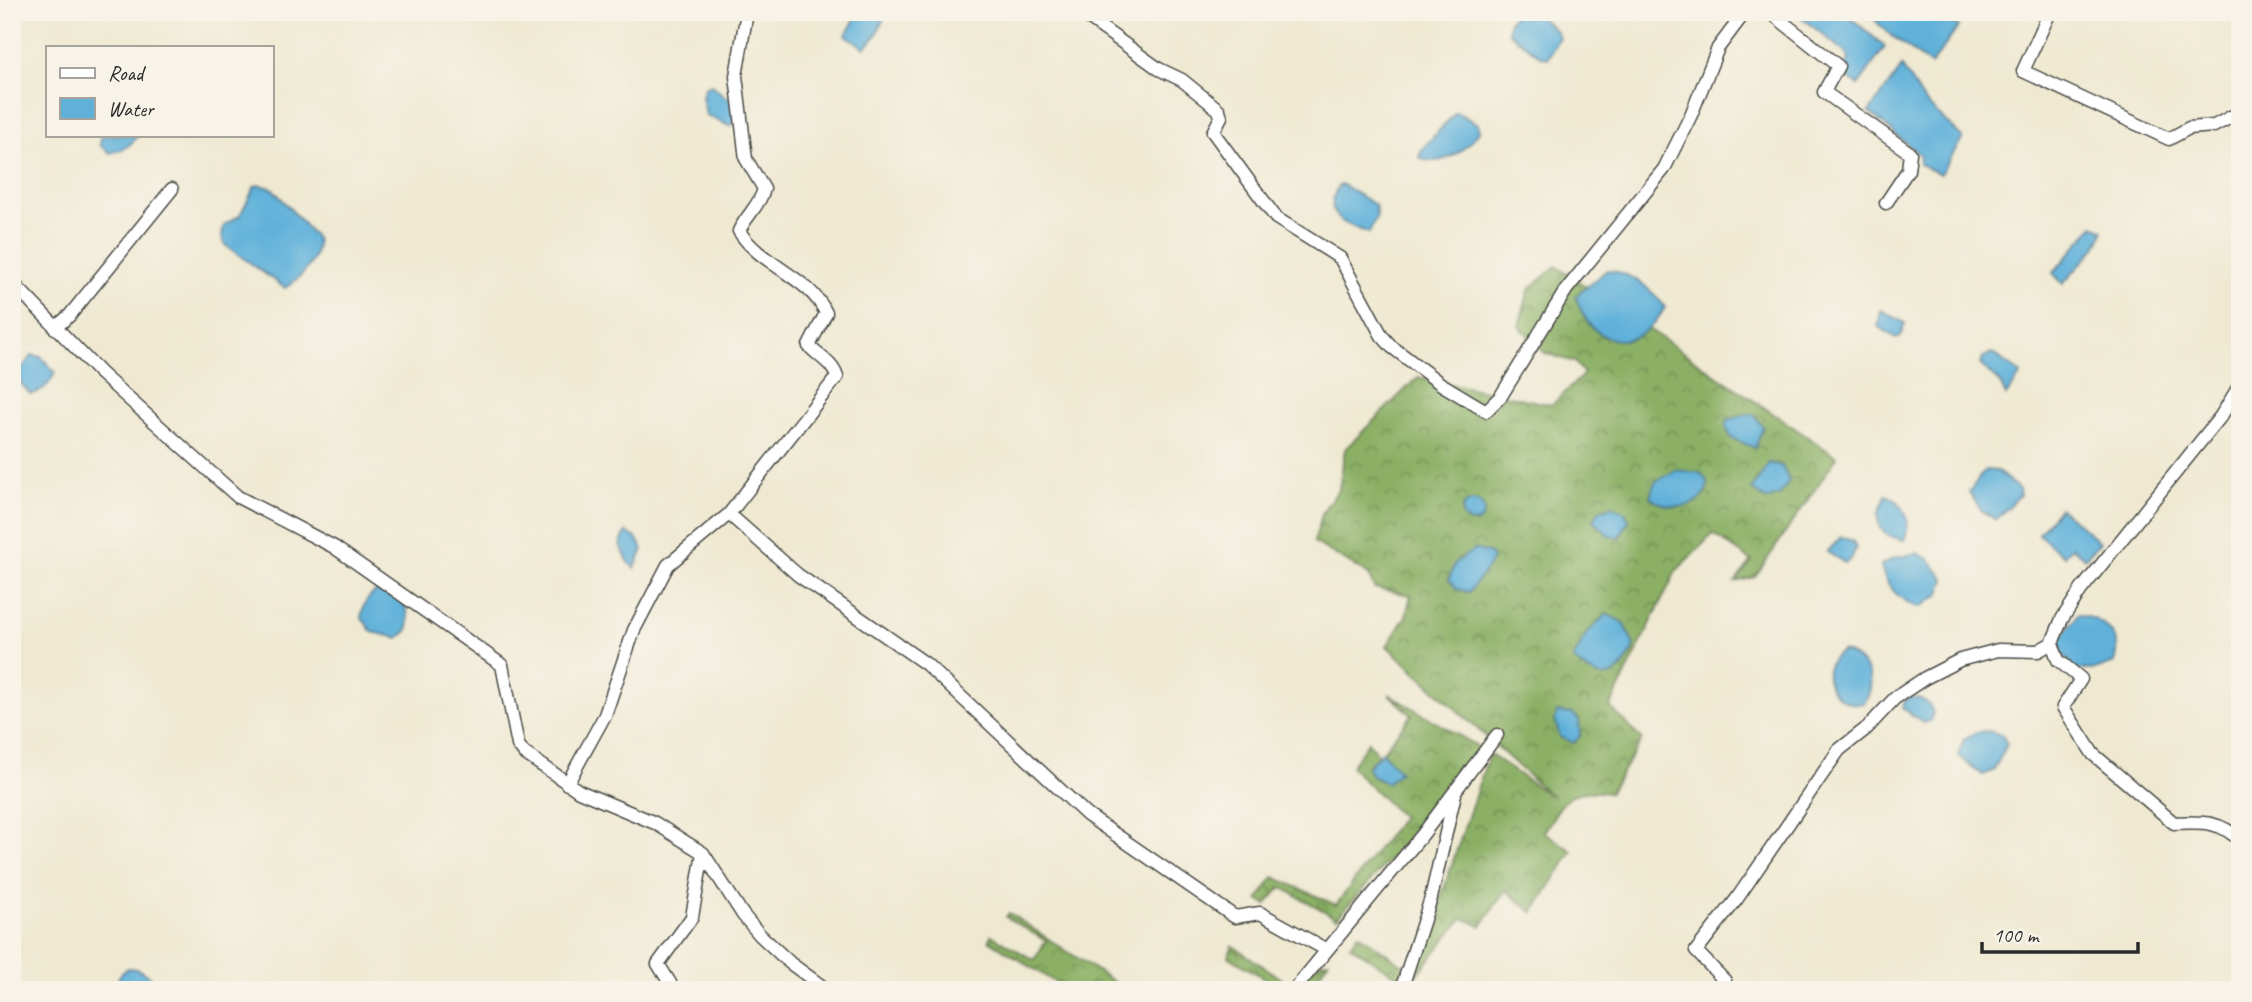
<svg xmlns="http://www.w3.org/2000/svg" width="2252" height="1002" viewBox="0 0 2252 1002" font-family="Caveat,sans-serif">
<defs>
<pattern id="forest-crowns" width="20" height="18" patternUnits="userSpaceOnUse" patternTransform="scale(1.75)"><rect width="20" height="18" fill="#8bb065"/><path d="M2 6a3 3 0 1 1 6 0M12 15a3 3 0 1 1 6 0" fill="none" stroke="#728f53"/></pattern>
</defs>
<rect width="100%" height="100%" fill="#f7f3e8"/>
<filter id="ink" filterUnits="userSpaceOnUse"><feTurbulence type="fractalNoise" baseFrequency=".0143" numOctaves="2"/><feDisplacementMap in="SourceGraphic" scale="14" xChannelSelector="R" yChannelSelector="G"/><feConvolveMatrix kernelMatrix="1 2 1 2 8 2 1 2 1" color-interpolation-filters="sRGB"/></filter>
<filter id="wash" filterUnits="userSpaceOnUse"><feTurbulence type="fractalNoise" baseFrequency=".00686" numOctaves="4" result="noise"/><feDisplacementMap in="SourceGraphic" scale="28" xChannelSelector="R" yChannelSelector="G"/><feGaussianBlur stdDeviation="1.57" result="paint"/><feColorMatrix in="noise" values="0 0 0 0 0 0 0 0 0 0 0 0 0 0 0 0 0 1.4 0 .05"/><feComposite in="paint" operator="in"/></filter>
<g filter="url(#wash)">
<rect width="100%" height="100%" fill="#efe9d2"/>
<path fill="url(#forest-crowns)" stroke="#5b6e48" stroke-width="2" d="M 1556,266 L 1837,457 L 1755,577 L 1735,582 L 1752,561 L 1713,534 L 1676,571 L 1610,707 L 1642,740 L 1609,793 C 1568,786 1564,800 1544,832 L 1572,851 L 1533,913 L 1506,890 L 1481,926 L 1463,918 L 1416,976 L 1419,990 L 1392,990 L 1398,977 L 1350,945 L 1359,934 L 1406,967 L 1430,930 L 1489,754 L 1552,797 L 1387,646 L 1406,616 L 1411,595 L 1374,588 L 1369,575 L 1314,542 L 1323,511 L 1339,489 L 1345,449 L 1418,377 L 1552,405 L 1584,374 L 1575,362 L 1545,353 L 1519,326 L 1529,290 Z
M 1389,694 L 1487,752 L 1337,918 L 1281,887 L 1266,905 L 1258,899 L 1274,877 L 1336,905 L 1402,817 L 1351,767 L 1368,742 L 1379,756 L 1412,715 Z
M 1009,913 L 1123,988 L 1067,990 L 989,940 L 991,935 L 1034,960 L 1046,941 L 1006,917 Z
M 1233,946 L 1288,983 L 1318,963 L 1328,961 L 1309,990 L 1284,990 L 1228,956 Z"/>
<path fill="#5fb1da" stroke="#456e82" stroke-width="2" d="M 859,12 L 880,12 L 884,18 L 876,36 L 865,48 L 846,35 Z
M 1518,12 L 1534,12 L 1556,31 L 1559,37 L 1548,58 L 1540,56 L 1508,32 L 1509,21 Z
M 1795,12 L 1844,12 L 1885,47 L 1858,85 L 1841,73 L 1849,60 L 1847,54 Z
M 1867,12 L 1935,12 L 1959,26 L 1931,65 L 1887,32 Z
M 1902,67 L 1924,101 L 1963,138 L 1940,174 L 1919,164 L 1920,155 L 1869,112 Z
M 711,85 L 726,97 L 735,101 C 738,110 740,120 730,126 L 706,115 L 702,97 L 705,87 Z
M 1456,112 L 1478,124 L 1479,131 C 1467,149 1441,170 1419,157 L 1423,148 Z
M 106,135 L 138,135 C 131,146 123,150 110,153 L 100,145 L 101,138 Z
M 259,185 L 272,188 L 316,238 C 321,258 301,278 285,288 L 225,245 L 222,236 L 224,225 L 240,215 L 255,186 Z
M 1343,185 L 1375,205 L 1377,216 L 1369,233 C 1342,223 1322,217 1338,186 Z
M 2094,225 L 2104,231 L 2097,246 L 2063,284 L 2053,273 Z
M 1607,270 C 1631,272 1651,289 1665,307 C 1639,356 1590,349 1576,296 Z
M 1881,310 L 1905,323 L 1901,336 L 1896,338 L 1878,326 Z
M 1992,353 L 2021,374 L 2006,396 L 2000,383 L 1980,364 L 1984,357 Z
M 32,355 L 41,357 L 55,372 C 51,383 42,393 30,394 L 18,380 L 19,372 Z
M 1747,414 L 1754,415 L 1763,427 L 1755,448 L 1731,438 L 1726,427 L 1728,420 Z
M 1769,463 L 1782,466 L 1789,481 L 1780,495 L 1766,500 L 1752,489 Z
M 1676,470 L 1701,473 L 1708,483 C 1705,511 1668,512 1650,497 L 1655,482 Z
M 1985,470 L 1997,471 L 2019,489 L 2020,495 L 1996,520 L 1982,511 L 1969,492 Z
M 1886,495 C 1906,502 1912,521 1904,540 L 1889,536 L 1879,527 L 1878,515 Z
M1462 512a11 11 0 1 1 22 0a11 11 0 1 1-22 0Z
M 1612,506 L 1625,512 L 1629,521 L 1619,537 L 1609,536 L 1594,520 L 1599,510 Z
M 2060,508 L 2100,542 L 2085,558 L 2072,547 L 2064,556 L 2038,534 Z
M 626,532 L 636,538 L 643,549 L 635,568 L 629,563 L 620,545 Z
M 1841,537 L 1853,541 L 1856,548 L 1852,558 L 1845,563 L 1827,552 Z
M 1475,549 L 1491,554 L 1493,560 L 1469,592 L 1457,589 L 1449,579 L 1455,563 Z
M 1917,553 L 1929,559 L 1945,580 L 1939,595 L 1921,607 C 1901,603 1885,586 1881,565 L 1894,558 Z
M 383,589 C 404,596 410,609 408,630 L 399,638 L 372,632 L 362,618 C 361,605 370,592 383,589 Z
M 1607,614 L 1625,624 L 1634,646 C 1619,682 1601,686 1573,659 L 1587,633 Z
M 2078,615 C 2104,618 2124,636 2115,663 L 2095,670 L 2076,669 L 2055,646 Z
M 1843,651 C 1866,661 1879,680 1864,703 C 1834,709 1809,668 1843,651 Z
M 1911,697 C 1924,698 1928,702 1933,712 L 1931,720 L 1924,723 L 1902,708 L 1905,700 Z
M 1557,712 L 1573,714 L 1579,720 L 1580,736 L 1574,743 L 1560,737 L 1555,720 Z
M 1989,731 L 2002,735 L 2007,744 L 1994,770 L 1983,775 L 1958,756 L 1964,739 L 1977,732 Z
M 1382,752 L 1400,772 L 1387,783 L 1373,777 L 1367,767 Z
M 128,968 L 137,969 L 150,976 L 150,990 L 120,990 C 114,981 120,973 128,968 Z"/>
</g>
<g filter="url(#ink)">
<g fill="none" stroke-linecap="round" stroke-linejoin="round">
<g stroke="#484844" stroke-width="15">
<path id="street" d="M 1080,12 L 1159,69 L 1182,80 L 1219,110 L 1221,117 L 1213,132 L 1276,218 L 1340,258 L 1382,336 L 1392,347 L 1441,384 L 1486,411 L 1501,396 L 1566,290 L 1664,169 L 1691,115 L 1718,48 L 1745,12
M 1770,12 L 1838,66 L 1824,92 L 1910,153 L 1908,170 L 1886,203
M 2050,12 L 2023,71 L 2169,139 L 2189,128 L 2214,126 L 2240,112
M 12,282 L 100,373 L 238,497 L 334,547 L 502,665 L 518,745 L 524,753 L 579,791 L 655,823 L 703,853 L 743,915 L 760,935 L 790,963 L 827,990
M 55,328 L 70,315 L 172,189
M 729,514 L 798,575 L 926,664 L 1087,815 L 1235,917 L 1260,913 L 1325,949
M 2052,643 L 2058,660 L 2081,679 L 2063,707 L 2093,754 L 2174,823 C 2201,822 2221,820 2240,841
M 567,784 L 605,715 L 634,630 L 668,565 L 729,514 L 837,377 C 832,362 819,357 809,346 L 826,313 C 809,276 761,266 739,231 C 746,216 760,205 764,189 L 746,159 L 736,76 L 747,12
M 666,990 L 670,983 L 658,964 L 692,917 L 703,853
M 1294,990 L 1423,834 L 1497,735
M 1401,990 L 1431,898 L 1455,794
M 1720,990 L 1725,981 L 1696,951 L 1736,900 L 1839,750 L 1867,728 L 1895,698 L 1925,678 L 1960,660 L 1998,650 L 2038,651 L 2052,643 L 2062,619 L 2081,590 L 2221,416 L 2240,385"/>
</g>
<use href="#street" stroke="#fff" stroke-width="12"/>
</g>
</g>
<rect width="2252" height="1002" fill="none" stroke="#f7f3e8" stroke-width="42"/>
<rect x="46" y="46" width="228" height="91" fill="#f7f3e8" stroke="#a5a39c" stroke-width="2"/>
<rect x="60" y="68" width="35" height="10" fill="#ffffff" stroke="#a5a39c" stroke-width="2"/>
<text x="108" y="80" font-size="21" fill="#2b2b2b">Road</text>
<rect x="60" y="98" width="35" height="21" fill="#5fb1da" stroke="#a5a39c" stroke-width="2"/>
<text x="108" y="116" font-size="21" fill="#2b2b2b">Water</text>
<path d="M1982 942v10h156v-10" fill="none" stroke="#2b2b2b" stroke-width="3.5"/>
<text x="1993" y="942" font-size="21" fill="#2b2b2b" stroke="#f7f3e8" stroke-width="5" paint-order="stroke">100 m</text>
</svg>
